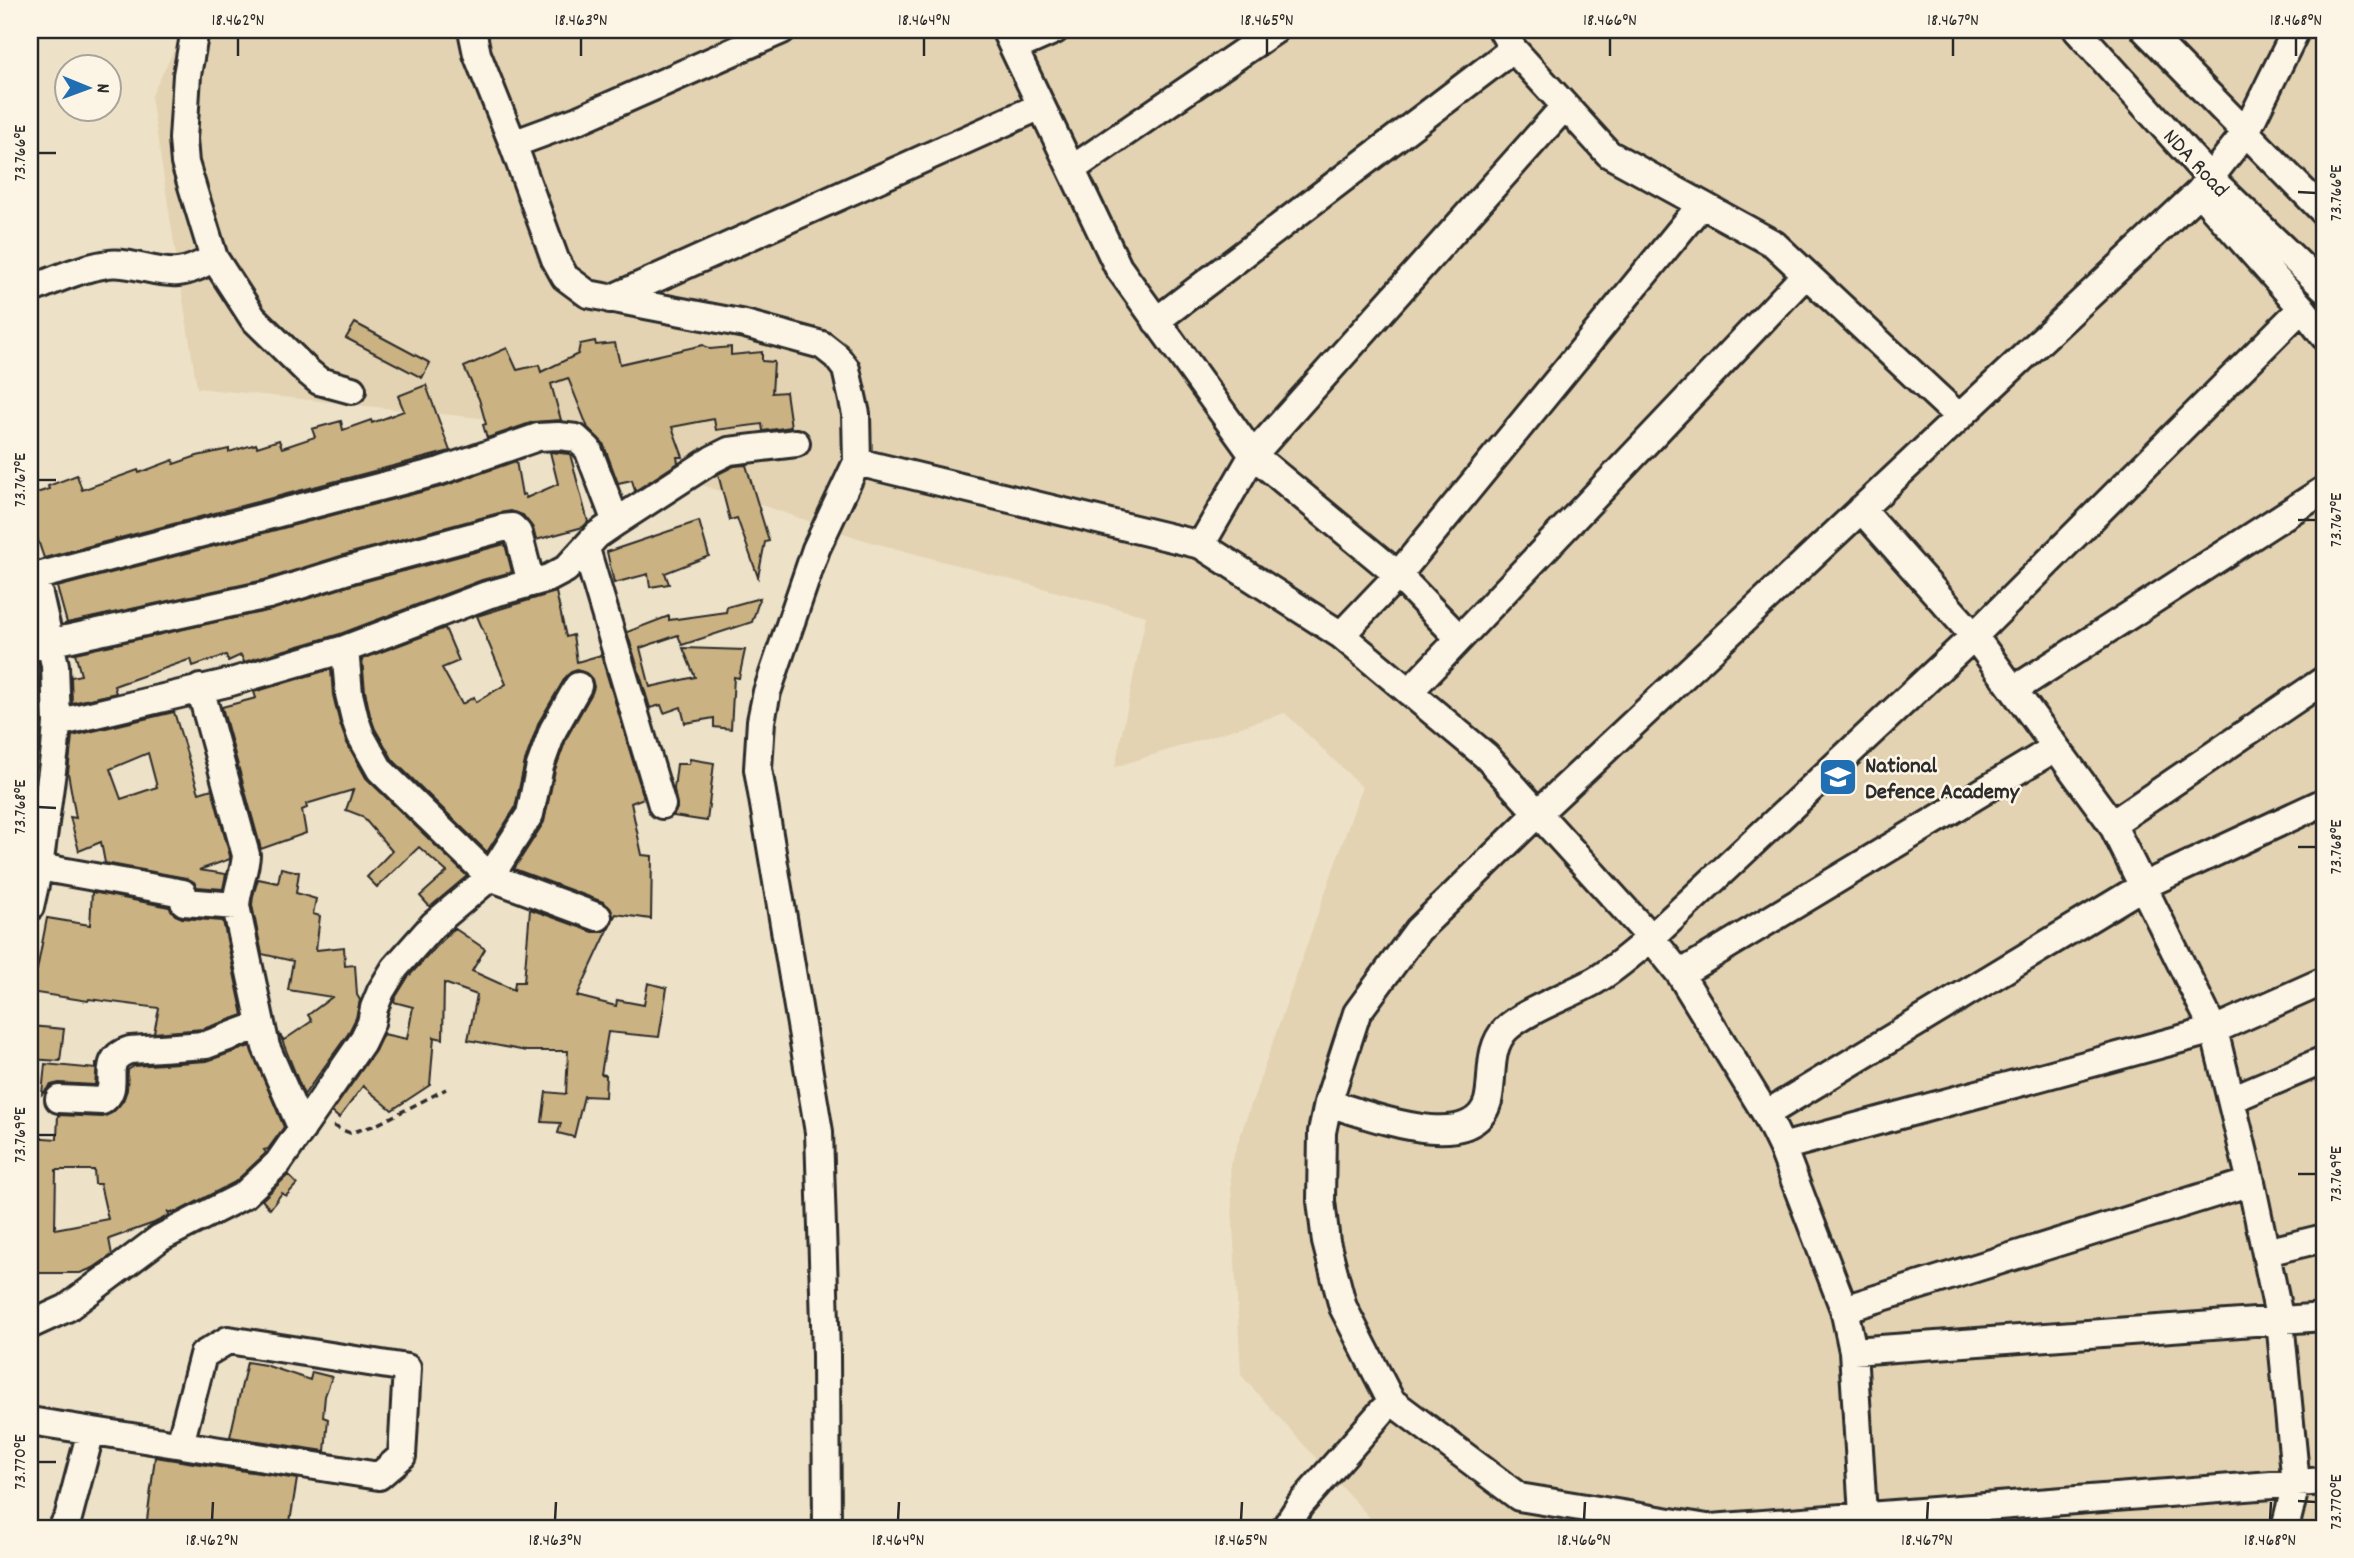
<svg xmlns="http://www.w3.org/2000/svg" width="2354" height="1558" viewBox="0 0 2354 1558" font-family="Dekko,sans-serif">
<rect width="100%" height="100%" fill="#ede1c7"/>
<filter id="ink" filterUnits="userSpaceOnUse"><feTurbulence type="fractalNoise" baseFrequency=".0143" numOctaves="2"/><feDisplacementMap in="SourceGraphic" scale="14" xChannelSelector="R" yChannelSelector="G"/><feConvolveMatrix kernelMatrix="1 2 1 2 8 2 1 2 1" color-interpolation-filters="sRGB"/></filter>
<g filter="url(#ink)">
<path fill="#e3d3b2" d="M 184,30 L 2324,30 L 2324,1528 L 1379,1528 L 1241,1375 L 1230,1165 L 1362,787 L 1285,713 L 1115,767 L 1146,616 L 864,540 L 517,422 L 197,388 L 151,97 Z"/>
<path fill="#cbb282" stroke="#2b2b2b" stroke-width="2" fill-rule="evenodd" d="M 355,323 L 430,363 L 422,378 L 346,338 Z
M 595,341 L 596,345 L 615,343 L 620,364 L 703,345 L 710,349 L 731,347 L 731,355 L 762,352 L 762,361 L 774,362 L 772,393 L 786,392 L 791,427 L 763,431 L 762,424 L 716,430 L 714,419 L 672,427 L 683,457 L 677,457 L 678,463 L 635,491 L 632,480 L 618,483 L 603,443 L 588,428 L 568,378 L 551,384 L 561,420 L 533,422 L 487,438 L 483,425 L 486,424 L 479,399 L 464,367 L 507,348 L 517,370 L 539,365 L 541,372 L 578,354 L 580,344 Z
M 426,385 L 450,451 L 44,558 L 30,517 L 30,495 L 49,489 L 48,486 L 77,475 L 82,490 L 138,470 L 139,473 L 173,460 L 174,464 L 197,456 L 229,449 L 229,452 L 256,444 L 257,447 L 279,440 L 282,448 L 315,437 L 312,429 L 341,421 L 343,430 L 371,420 L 372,423 L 404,411 L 398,396 Z
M 550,452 L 570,454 L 588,522 L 583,527 L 536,540 L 533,528 L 523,515 L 511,511 L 499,513 L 347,554 L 264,580 L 67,623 L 57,587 L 444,486 L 516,461 L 522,495 L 525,494 L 526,498 L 558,484 Z
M 746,465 L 769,541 L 765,542 L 758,577 L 737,518 L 730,520 L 718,474 L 734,466 Z
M 699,521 L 709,556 L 665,573 L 669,584 L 650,587 L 648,574 L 614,583 L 607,552 Z
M 505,544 L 512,572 L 482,580 L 340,634 L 244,662 L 241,655 L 228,661 L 226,655 L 193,666 L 191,659 L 114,686 L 116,693 L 72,703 L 71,677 L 81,675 L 75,653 L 271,610 L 355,584 Z
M 556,592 L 566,637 L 573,635 L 577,662 L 601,655 L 644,798 L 631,803 L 642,855 L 652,856 L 651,919 L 616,914 L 613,919 L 610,908 L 603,902 L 514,869 L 544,822 L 555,770 L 567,737 L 592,693 L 594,687 L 592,679 L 586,673 L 577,670 L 571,672 L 565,678 L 539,722 L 525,761 L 515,808 L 487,852 L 393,760 L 375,729 L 370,715 L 365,691 L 362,659 L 445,628 L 459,661 L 442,668 L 462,704 L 474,697 L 476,702 L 506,684 L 477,616 Z
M 760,598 L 752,622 L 682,645 L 678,635 L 640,648 L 650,687 L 695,677 L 683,648 L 745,650 L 739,678 L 734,677 L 731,729 L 714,727 L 714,718 L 685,723 L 681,707 L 664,713 L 661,705 L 650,708 L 627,632 L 669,616 L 669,620 L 726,612 L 727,607 Z
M 38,661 L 41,723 L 39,747 L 39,752 L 30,754 L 30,662 Z
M 331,669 L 333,695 L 340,724 L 347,743 L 366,778 L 467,876 L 430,907 L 420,896 L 447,872 L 419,847 L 377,887 L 367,877 L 392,851 L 362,816 L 346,810 L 353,790 L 306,804 L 307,808 L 302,810 L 306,833 L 261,849 L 222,707 L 256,698 L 254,692 Z
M 174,712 L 199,793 L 212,789 L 230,856 L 230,859 L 199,870 L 226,874 L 223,889 L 197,887 L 194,882 L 186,878 L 105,863 L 101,842 L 79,851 L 70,817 L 76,818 L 68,773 L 72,736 ZM 148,753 L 157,787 L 121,799 L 110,769 Z
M 690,759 L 714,763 L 707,821 L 673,816 L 677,808 L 674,789 L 677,764 L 689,764 Z
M 281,868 L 299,872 L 296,893 L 316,899 L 313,914 L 320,916 L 316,950 L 344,947 L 345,966 L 355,965 L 357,995 L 360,1000 L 356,1018 L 348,1034 L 304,1095 L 280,1035 L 284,1040 L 312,1021 L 308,1015 L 332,997 L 288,990 L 293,961 L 262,954 L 252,905 L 253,896 L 258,879 L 278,883 Z
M 92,892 L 169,907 L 175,915 L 182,918 L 223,921 L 243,1015 L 203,1029 L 154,1033 L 159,1008 L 89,999 L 88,1001 L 30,992 L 34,969 L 37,970 L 47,918 L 90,925 Z
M 530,909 L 593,932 L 601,932 L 609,928 L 577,996 L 616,1006 L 617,1000 L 644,1005 L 648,983 L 667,988 L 659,1037 L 608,1032 L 601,1074 L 606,1075 L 605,1097 L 584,1096 L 574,1137 L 558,1133 L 561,1123 L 542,1122 L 546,1092 L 566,1094 L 568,1051 L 526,1051 L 468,1040 L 477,995 L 444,983 L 443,1039 L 434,1037 L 430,1085 L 392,1110 L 363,1086 L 339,1118 L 332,1112 L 375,1051 L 383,1034 L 407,1039 L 413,1007 L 394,1002 L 395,998 L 408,977 L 454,928 L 485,949 L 472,971 L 514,990 L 515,982 L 524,982 Z
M 30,1026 L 64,1029 L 60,1061 L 30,1059 Z
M 250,1046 L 284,1127 L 268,1149 L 264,1150 L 266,1153 L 235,1182 L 177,1212 L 168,1212 L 170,1215 L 154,1223 L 109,1239 L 112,1255 L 93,1268 L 80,1273 L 30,1273 L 30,1137 L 57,1139 L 58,1115 L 102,1117 L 112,1113 L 123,1101 L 127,1090 L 128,1070 L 134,1066 L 207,1061 ZM 56,1170 L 94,1170 L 95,1184 L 100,1184 L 108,1219 L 55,1229 Z
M 96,1063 L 97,1063 L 95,1085 L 59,1083 L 51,1085 L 42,1094 L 45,1064 L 96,1069 Z
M 288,1175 L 297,1184 L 286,1196 L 282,1193 L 270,1209 L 262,1200 Z
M 247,1362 L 265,1365 L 310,1380 L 312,1372 L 332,1377 L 325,1396 L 323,1417 L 328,1419 L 325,1451 L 230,1437 Z
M 155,1457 L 297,1479 L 289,1528 L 146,1528 Z"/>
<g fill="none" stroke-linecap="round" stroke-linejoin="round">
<g stroke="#2b2b2b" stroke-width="32">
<path id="minor" d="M 195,30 L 187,75 L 183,139 L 185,163 L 214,258 L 253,318 L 307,371 L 319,381 L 352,390
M 472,30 L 477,54 L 513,144 L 555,259 L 565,277 L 588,294 L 745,324 L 822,345 L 836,356 L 846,369 L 856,414 L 857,462 L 816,549 L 767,692 L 761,721 L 758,769 L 819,1132 L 826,1355 L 827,1528
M 1005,30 L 1118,267 L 1253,455 L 1398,575 L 1458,637
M 1502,30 L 1513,49 L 1609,154 L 1774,244 L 1959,417
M 2077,30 L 2209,177 L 2324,288
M 2145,30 L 2324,212
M 1014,48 L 1055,30
M 513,144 L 578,120 L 782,30
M 1072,169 L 1275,30
M 2199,192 L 2302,308 L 2324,336
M 30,290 C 54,280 81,268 108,264 C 131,261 155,274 178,272 C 191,271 203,264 214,258
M 610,299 L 1041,106
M 1156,321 L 1513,49
M 857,462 L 1201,545 L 1341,635 L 1486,756 L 1651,938 L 1680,974 L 1766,1114 L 1782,1147 L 1844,1309 L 1853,1351 L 1863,1515 L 1872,1528
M 1861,509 L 1974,636 L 2112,824 L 2214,1030 L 2251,1182 L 2280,1321 L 2296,1484 L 2285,1528
M 616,522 L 713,459 L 729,451 L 796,443
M 1201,545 L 1253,455 L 1565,106
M 586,549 L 662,805
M 30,578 L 440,471 L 538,437 L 558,436 L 576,438 L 588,449 L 616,522 L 597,535 L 566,569 L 549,578 L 487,595 L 345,649 L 231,682 L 57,723
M 30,578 L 38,590 L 55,665 L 57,723 L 55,749 L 39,867 L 30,907
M 1341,635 L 1398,575 L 1701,205
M 30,647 L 268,595 L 351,569 L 503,528 L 512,527 L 518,533 L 531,583
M 345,649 L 349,694 L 355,719 L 361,736 L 380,770 L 490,877 L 598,917
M 200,688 L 246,855 C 245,872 237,888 236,906 L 266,1047 L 302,1129
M 2015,689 L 2324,490
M 1409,692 L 1806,274
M 2112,824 L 2324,680
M 39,867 L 183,893 L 184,902 L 236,906
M 1680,974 L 2055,748
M 59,1099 L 102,1101 C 124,1087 96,1060 130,1050 L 206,1045 L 260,1025
M 2232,1099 L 2324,1060
M 1328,1103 C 1365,1113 1472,1158 1488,1101 C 1494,1077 1487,1049 1506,1029 C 1525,1011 1567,996 1591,983 C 1612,972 1632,953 1651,938 L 1974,636 L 2302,308
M 1766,1114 L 2143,886 L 2324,802
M 1782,1147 L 2214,1030 L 2324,981
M 2266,1252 L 2324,1238
M 1844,1309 L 2251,1182
M 30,1325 L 67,1308 L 160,1238 L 244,1195 L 278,1163 L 362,1042 L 371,1023 L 374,1008 L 381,991 L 395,968 L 433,925 L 490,877 L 530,814 L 540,766 L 553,730 L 578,686
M 1853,1351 L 2324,1317
M 30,1421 L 379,1476 L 402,1456 L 407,1368 L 228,1340 L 203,1355 L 180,1444
M 62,1528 L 68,1518 L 91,1431
M 1285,1528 L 1300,1505 L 1391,1401
M 1707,1528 L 1519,1497 L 1391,1401 L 1343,1307 L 1326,1242 L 1321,1201 L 1322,1132 L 1328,1103 L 1357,1013 L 1418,930 L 1538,813 L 2199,192 L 2246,132 L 2296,30
M 1711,1528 L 2324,1481"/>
</g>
<path stroke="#2b2b2b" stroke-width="3.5" stroke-dasharray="7 5" stroke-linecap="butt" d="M 333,1126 L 350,1133 L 376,1125 L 446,1089"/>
<use href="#minor" stroke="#fcf5e5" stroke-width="26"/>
</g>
</g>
<path fill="none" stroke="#2b2b2b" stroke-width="2.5" d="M 238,56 L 238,38M 581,56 L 581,38M 924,56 L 924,38M 1267,56 L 1267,38M 1610,56 L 1610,38M 1953,56 L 1953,38M 2296,56 L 2296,38M 38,153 L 56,153M 2298,192 L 2316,193M 38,480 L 56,480M 2298,520 L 2316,520M 38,807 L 56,808M 2298,847 L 2316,847M 38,1135 L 56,1135M 2298,1174 L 2316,1174M 38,1462 L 56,1462M 2298,1501 L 2316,1502M 212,1520 L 213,1502M 555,1520 L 556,1502M 898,1520 L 899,1502M 1241,1520 L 1242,1502M 1584,1520 L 1585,1502M 1927,1520 L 1928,1502M 2270,1520 L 2271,1502"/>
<defs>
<g id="university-square" transform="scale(2.0125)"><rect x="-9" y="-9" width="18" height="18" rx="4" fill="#1f6fb2" stroke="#fcf5e5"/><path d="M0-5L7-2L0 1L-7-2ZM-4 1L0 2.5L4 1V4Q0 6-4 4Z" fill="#fff"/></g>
</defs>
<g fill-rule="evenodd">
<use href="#university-square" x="1838" y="777"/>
</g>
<g text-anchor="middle" stroke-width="5" stroke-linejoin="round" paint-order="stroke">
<g font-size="23" fill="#2b2b2b" stroke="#fcf5e5">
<text transform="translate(2197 162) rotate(47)" y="8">NDA Road</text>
</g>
<g font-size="23" font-weight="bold" fill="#2b2b2b" stroke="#fcf5e5" text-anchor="start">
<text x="1865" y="772">National<tspan x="1865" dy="26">Defence Academy</tspan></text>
</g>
</g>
<rect width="2354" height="1558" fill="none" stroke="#fcf5e5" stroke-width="77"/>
<g transform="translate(88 88) rotate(91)"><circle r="33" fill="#fcf5e5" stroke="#a8a49b" stroke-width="2"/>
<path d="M0-5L12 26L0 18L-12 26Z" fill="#1f6fb2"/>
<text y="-10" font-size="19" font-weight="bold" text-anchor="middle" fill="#2b2b2b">N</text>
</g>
<rect x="38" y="38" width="2278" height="1482" fill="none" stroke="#2b2b2b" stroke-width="2.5"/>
<g font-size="18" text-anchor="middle" fill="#2b2b2b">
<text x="238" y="25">18.462°N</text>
<text x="581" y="25">18.463°N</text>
<text x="924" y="25">18.464°N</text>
<text x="1267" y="25">18.465°N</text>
<text x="1610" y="25">18.466°N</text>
<text x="1953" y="25">18.467°N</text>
<text x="2296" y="25">18.468°N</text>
<text transform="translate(19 153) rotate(-90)" y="6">73.766°E</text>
<text transform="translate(2335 193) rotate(-90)" y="6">73.766°E</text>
<text transform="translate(19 480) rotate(-90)" y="6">73.767°E</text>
<text transform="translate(2335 520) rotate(-90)" y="6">73.767°E</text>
<text transform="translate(19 807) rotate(-90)" y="6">73.768°E</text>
<text transform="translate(2335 847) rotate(-90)" y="6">73.768°E</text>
<text transform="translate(19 1135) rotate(-90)" y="6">73.769°E</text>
<text transform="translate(2335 1174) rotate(-90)" y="6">73.769°E</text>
<text transform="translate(19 1462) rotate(-90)" y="6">73.770°E</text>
<text transform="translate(2335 1502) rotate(-90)" y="6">73.770°E</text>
<text x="212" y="1545">18.462°N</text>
<text x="555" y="1545">18.463°N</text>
<text x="898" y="1545">18.464°N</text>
<text x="1241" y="1545">18.465°N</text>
<text x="1584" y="1545">18.466°N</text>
<text x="1927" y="1545">18.467°N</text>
<text x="2270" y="1545">18.468°N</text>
</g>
</svg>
